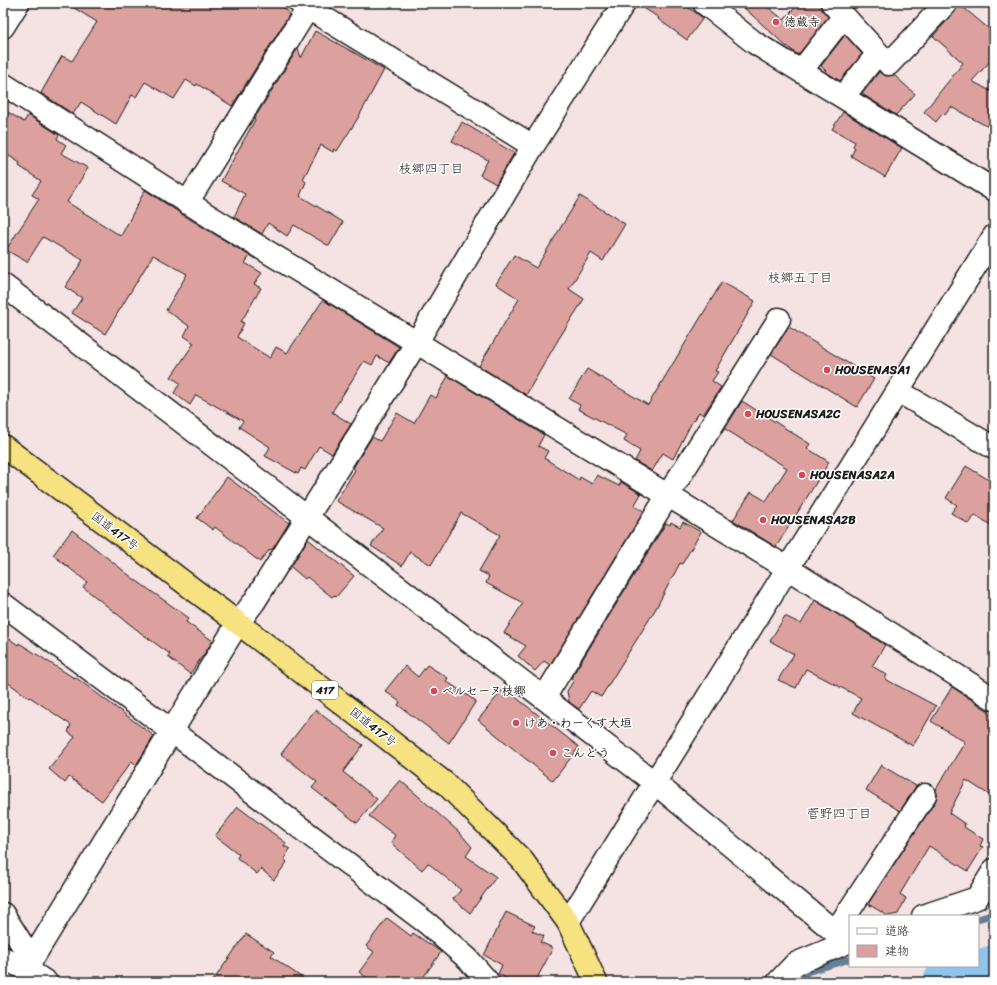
<svg xmlns="http://www.w3.org/2000/svg" width="997" height="985" viewBox="0 0 997 985" font-family="Sriracha,'Klee One',sans-serif">
<rect width="100%" height="100%" fill="#f4e3e2"/>
<filter id="ink" filterUnits="userSpaceOnUse"><feTurbulence type="fractalNoise" baseFrequency=".025" numOctaves="2"/><feDisplacementMap in="SourceGraphic" scale="8" xChannelSelector="R" yChannelSelector="G"/><feConvolveMatrix kernelMatrix="1 2 1 2 8 2 1 2 1" color-interpolation-filters="sRGB"/></filter>
<g filter="url(#ink)">
<g fill="none" stroke-linecap="round" stroke-linejoin="round">
<path stroke="#628199" stroke-width="7" d="M 978,919 L 994,914
M 807,982 L 804,973 L 850,959"/>
<path stroke="#90c4ed" stroke-width="44" d="M 945,982 L 994,967"/>
</g>
<path fill="#dca19e" stroke="#1c1c1c" d="M 66,3 L 276,3 L 287,10 L 289,15 L 232,106 L 197,84 L 196,86 L 186,80 L 174,99 L 145,82 L 136,97 L 132,95 L 116,124 L 81,102 L 73,114 L 41,93 L 62,56 L 72,61 L 97,22 Z
M 636,3 L 682,3 L 703,18 L 687,40 L 658,19 L 659,18 Z
M 742,3 L 763,3 L 784,20 L 799,3 L 820,3 L 823,11 L 828,17 L 798,55 L 787,46 L 787,47 L 741,5 Z
M 958,3 L 994,33 L 994,57 L 972,81 L 994,93 L 994,130 L 951,107 L 945,115 L 943,113 L 936,122 L 924,112 L 963,63 L 933,36 L 955,12 Z
M 315,31 L 353,52 L 384,70 L 358,118 L 337,151 L 334,149 L 333,152 L 321,145 L 303,179 L 306,182 L 300,196 L 343,222 L 329,246 L 294,225 L 287,236 L 268,223 L 262,234 L 234,217 L 245,194 L 221,181 L 255,120 L 254,119 L 298,48 L 301,58 Z
M 845,35 L 862,54 L 840,81 L 829,74 L 821,66 Z
M 879,72 L 886,76 L 894,75 L 915,94 L 896,115 L 862,94 Z
M 3,109 L 24,122 L 28,115 L 59,135 L 57,139 L 66,145 L 61,153 L 88,168 L 67,202 L 121,236 L 145,190 L 180,213 L 250,256 L 245,263 L 262,273 L 254,284 L 261,288 L 241,322 L 244,323 L 237,337 L 270,358 L 276,347 L 287,353 L 323,300 L 399,347 L 389,363 L 377,356 L 372,365 L 364,361 L 332,412 L 351,424 L 332,454 L 319,446 L 305,470 L 301,468 L 298,474 L 265,456 L 270,447 L 239,427 L 243,421 L 196,395 L 190,405 L 174,393 L 180,383 L 171,377 L 194,343 L 184,336 L 189,326 L 166,310 L 187,274 L 153,255 L 105,334 L 72,313 L 82,298 L 65,287 L 83,260 L 43,237 L 27,262 L 6,250 L 39,199 L 32,195 L 41,181 L 19,166 L 20,163 L 3,152 Z
M 843,112 L 902,148 L 885,177 L 851,156 L 855,148 L 853,146 L 855,142 L 832,129 Z
M 462,122 L 514,153 L 496,184 L 480,175 L 488,160 L 452,141 Z
M 580,196 L 625,224 L 603,261 L 591,253 L 569,289 L 584,299 L 558,340 L 526,395 L 479,366 L 519,299 L 496,284 L 514,255 L 536,268 Z
M 722,282 L 755,301 L 715,371 L 718,372 L 712,381 L 721,387 L 703,415 L 699,412 L 694,421 L 693,420 L 673,459 L 663,453 L 652,471 L 635,461 L 640,451 L 624,441 L 627,435 L 578,409 L 580,405 L 569,399 L 587,369 L 648,405 Z
M 789,327 L 874,379 L 857,407 L 771,354 Z
M 448,376 L 544,435 L 538,446 L 548,451 L 544,458 L 579,480 L 580,477 L 592,484 L 597,475 L 619,486 L 621,482 L 641,494 L 634,506 L 644,511 L 550,665 L 544,661 L 535,671 L 518,656 L 526,646 L 504,633 L 523,603 L 486,583 L 489,576 L 479,571 L 500,535 L 461,513 L 431,565 L 410,552 L 402,566 L 371,546 L 383,528 L 336,501 L 355,470 L 353,468 L 372,437 L 380,441 L 397,413 L 414,423 L 430,395 L 436,398 Z
M 742,401 L 810,444 L 807,448 L 829,462 L 776,547 L 733,520 L 751,492 L 766,501 L 787,468 L 725,429 Z
M 966,466 L 994,483 L 994,527 L 975,515 L 969,524 L 951,513 L 957,505 L 946,498 Z
M 227,477 L 289,523 L 272,550 L 270,549 L 260,562 L 215,527 L 213,530 L 197,518 Z
M 671,522 L 680,527 L 683,522 L 701,532 L 682,564 L 680,563 L 655,610 L 601,697 L 591,691 L 579,709 L 569,702 L 567,691 L 574,680 L 571,678 L 666,523 L 670,525 Z
M 72,530 L 134,579 L 189,618 L 186,622 L 213,641 L 190,674 L 168,657 L 170,654 L 141,633 L 83,587 L 87,582 L 53,555 Z
M 308,539 L 354,576 L 336,597 L 334,595 L 332,597 L 307,577 L 305,579 L 291,567 Z
M 815,600 L 885,645 L 872,666 L 887,675 L 885,679 L 936,706 L 913,746 L 853,713 L 861,698 L 806,669 L 796,688 L 778,680 L 794,654 L 770,641 L 785,616 L 801,624 Z
M 3,634 L 18,645 L 19,643 L 74,678 L 75,677 L 154,736 L 136,765 L 132,761 L 102,801 L 69,777 L 65,783 L 49,769 L 75,737 L 68,732 L 71,725 L 30,697 L 29,698 L 3,679 Z
M 427,665 L 448,678 L 446,681 L 476,701 L 449,743 L 398,705 L 400,702 L 385,691 L 405,666 L 418,677 Z
M 952,687 L 987,710 L 994,711 L 994,798 L 966,780 L 949,813 L 965,824 L 964,827 L 983,839 L 980,846 L 983,847 L 968,871 L 929,846 L 900,894 L 906,898 L 898,914 L 888,916 L 868,904 L 935,802 L 937,795 L 936,789 L 965,742 L 931,721 Z
M 504,688 L 579,747 L 553,781 L 478,720 Z
M 315,710 L 363,745 L 343,772 L 377,799 L 357,823 L 312,788 L 317,782 L 281,754 Z
M 881,765 L 916,786 L 900,811 L 866,790 Z
M 400,780 L 459,832 L 472,847 L 466,856 L 496,877 L 470,913 L 453,899 L 461,890 L 428,863 L 422,870 L 391,843 L 395,835 L 369,816 Z
M 238,807 L 286,843 L 284,846 L 290,849 L 284,859 L 287,862 L 274,880 L 261,869 L 257,874 L 237,858 L 239,854 L 215,836 Z
M 506,912 L 535,926 L 532,931 L 544,936 L 540,942 L 553,948 L 535,982 L 514,982 L 498,974 L 502,965 L 484,955 Z
M 387,918 L 411,936 L 413,933 L 441,952 L 420,982 L 373,982 L 359,972 L 374,952 L 366,946 Z
M 246,934 L 274,952 L 271,956 L 308,982 L 212,982 Z"/>
<g fill="none" stroke-linecap="round" stroke-linejoin="round">
<g stroke="#1c1c1c" stroke-width="25">
<path id="street" d="M 300,3 L 533,146
M 704,3 L 755,43 L 994,190
M 832,3 L 878,53
M 3,27 L 18,3
M 801,71 L 844,16
M 3,84 L 212,218 L 787,568 L 994,699
M 843,97 L 878,53 L 889,64 L 946,3
M 187,203 L 308,8
M 3,285 L 655,783 L 835,932 L 848,942 L 850,941
M 898,391 L 994,448
M 3,604 L 428,924 L 468,959 L 488,982
M 544,698 L 668,495 L 779,319
M 3,914 L 32,960
M 923,916 L 977,898 L 994,870
M 568,922 L 994,236
M 835,932 L 925,795
M 3,958 L 26,969 L 46,982
M 26,969 L 238,623 L 254,602 L 417,342 L 533,146 L 624,3
M 778,982 L 795,964 L 848,942"/>
</g>
<g stroke="#1c1c1c" stroke-width="25">
<path id="highway" d="M 3,446 L 238,623 L 446,784 L 522,860 L 568,922 L 596,982"/>
</g>
<use href="#street" stroke="#fff" stroke-width="22"/>
<use href="#highway" stroke="#f7e281" stroke-width="22"/>
</g>
</g>
<g fill="#d1495b" stroke="#fff" stroke-width="1.5">
<circle cx="776" cy="22" r="4"/>
<circle cx="827" cy="370" r="4"/>
<circle cx="748" cy="414" r="4"/>
<circle cx="802" cy="475" r="4"/>
<circle cx="763" cy="520" r="4"/>
<circle cx="434" cy="691" r="4"/>
<circle cx="516" cy="723" r="4"/>
<circle cx="553" cy="753" r="4"/>
</g>
<g text-anchor="middle" stroke-width="3" stroke-linejoin="round" paint-order="stroke">
<rect fill="#fff" stroke="#606060" stroke-width="1" x="312" y="681" width="26" height="18" rx="3"/>
<g font-size="11" font-weight="bold" fill="#1c1c1c">
<text x="325" y="694">417</text>
</g>
<g font-size="12" font-weight="bold" fill="#1c1c1c" stroke="#fff" text-anchor="start">
<text x="784" y="26">徳蔵寺</text>
<text x="835" y="374">HOUSENASA1</text>
<text x="756" y="418">HOUSENASA2C</text>
<text x="810" y="479">HOUSENASA2A</text>
<text x="771" y="524">HOUSENASA2B</text>
<text x="442" y="695">ベルセーヌ枝郷</text>
<text x="524" y="727">けあ・わーくす大垣</text>
<text x="561" y="757">こんどう</text>
</g>
<g font-size="12" fill="#1c1c1c" stroke="#fff">
<text transform="translate(115 531) rotate(37)" y="4">国道417号</text>
<text transform="translate(373 727) rotate(38)" y="4">国道417号</text>
</g>
<g font-size="13" fill="#1c1c1c" stroke="#fff">
<text x="431" y="173">枝郷四丁目</text>
<text x="800" y="282">枝郷五丁目</text>
<text x="839" y="818">菅野四丁目</text>
</g>
</g>
<rect width="997" height="985" fill="none" stroke="#fff" stroke-width="16"/>
<rect x="8" y="8" width="981" height="969" fill="none" stroke="#1c1c1c" stroke-width="1.5" filter="url(#ink)"/>
<rect x="849" y="915" width="130" height="52" fill="#ffffff" stroke="#a4a4a4"/>
<rect x="857" y="928" width="20" height="6" fill="#ffffff" stroke="#a4a4a4"/>
<text x="885" y="935" font-size="12" fill="#1c1c1c">道路</text>
<rect x="857" y="945" width="20" height="12" fill="#dca19e" stroke="#a4a4a4"/>
<text x="885" y="955" font-size="12" fill="#1c1c1c">建物</text>
</svg>
